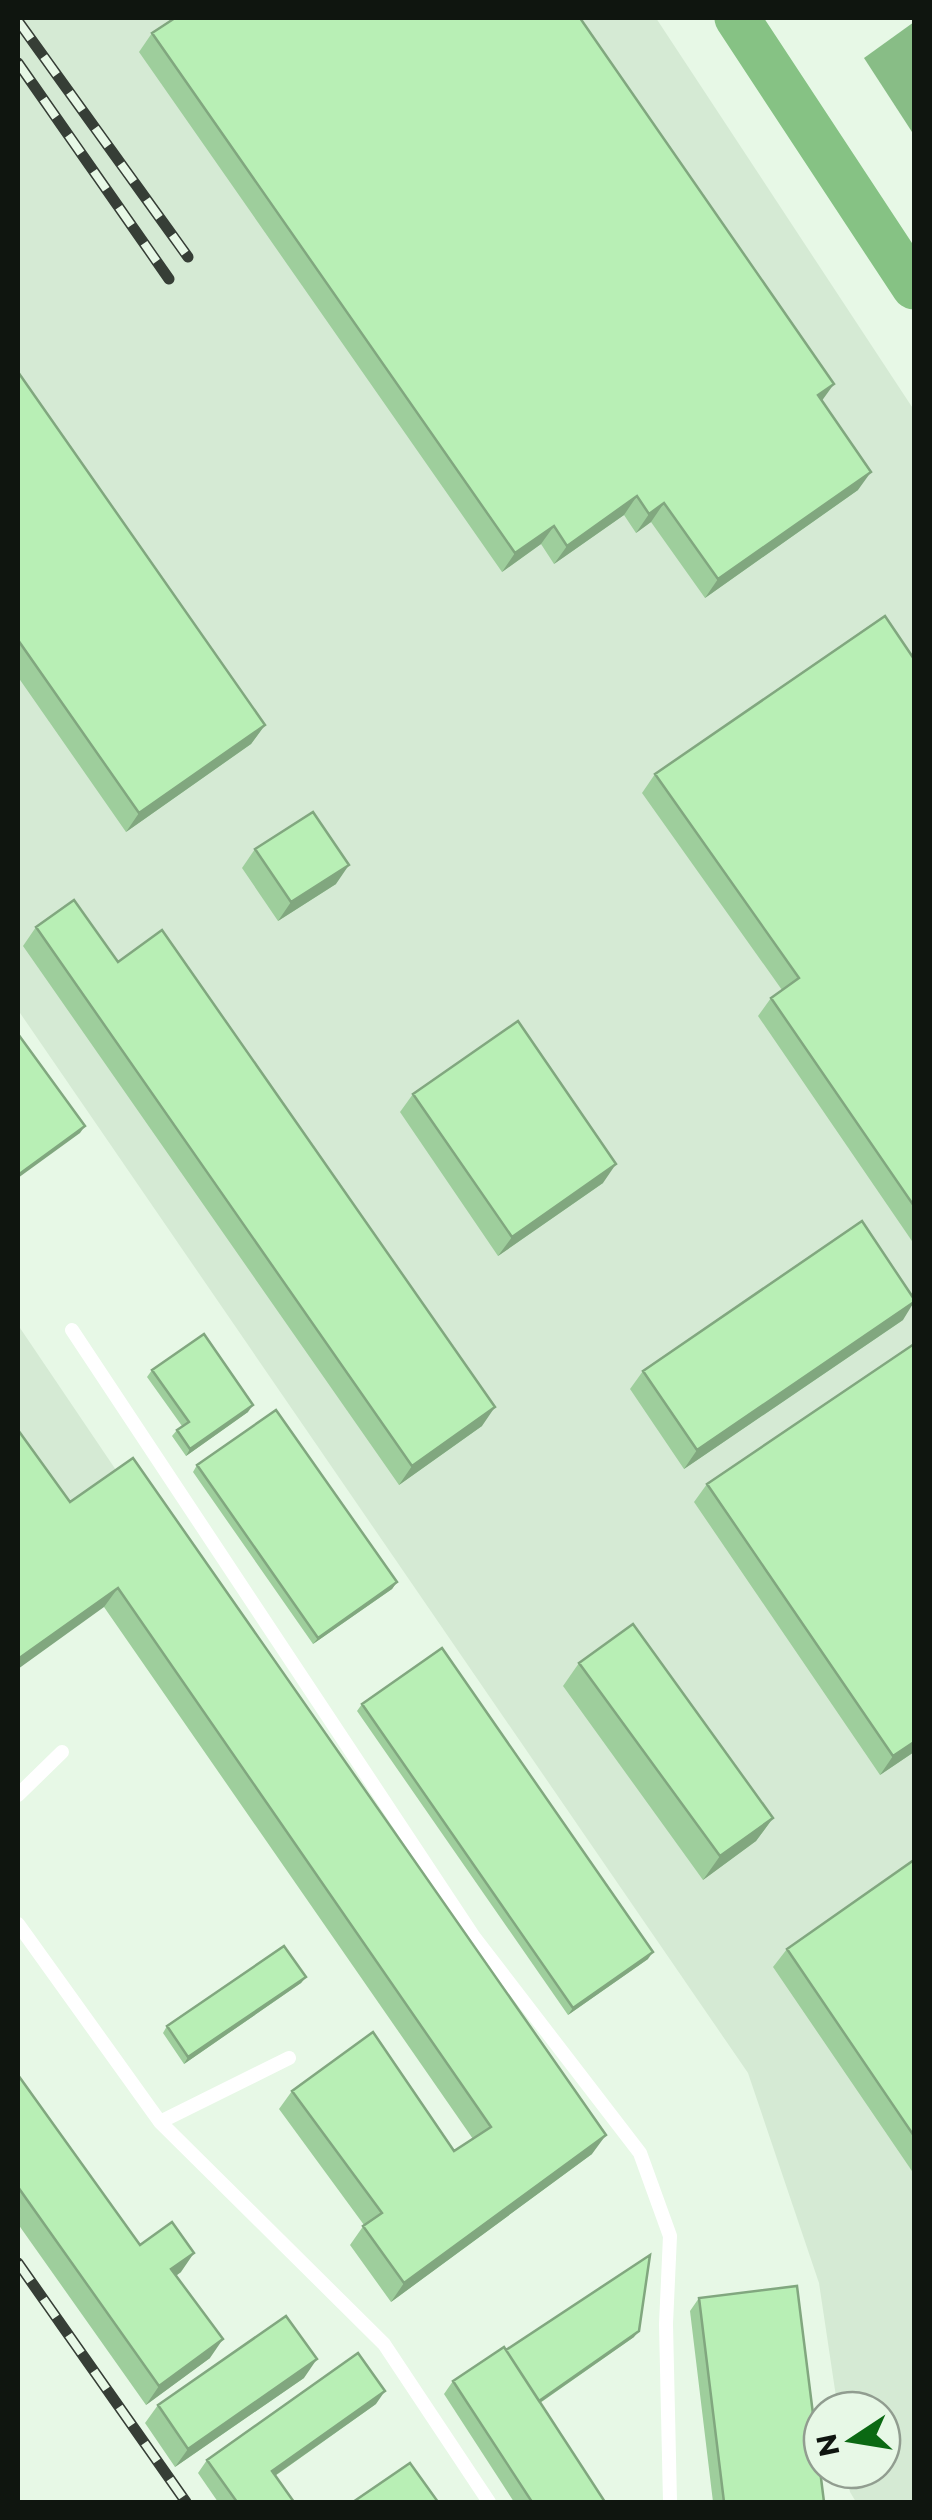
<svg xmlns="http://www.w3.org/2000/svg" width="932" height="2520" viewBox="0 0 932 2520" font-family="Montserrat,sans-serif">
<rect width="100%" height="100%" fill="#e7f8e6"/>
<path fill="#d5ead4" d="M 18,18 L 656,18 L 914,410 L 914,2502 L 856,2502 L 850,2492 L 846,2470 L 882,2470 L 882,2410 L 838,2410 L 819,2283 L 748,2073 L 18,1010 Z
M 18,1325 L 120,1476 L 18,1550 Z"/>
<path fill="#88bd86" d="M 914,22 L 914,135 L 864,58 Z"/>
<g fill="none" stroke-linecap="round" stroke-linejoin="round">
<path stroke="#fff" stroke-width="14" d="M 72,1330 L 474,1937 L 640,2153 L 670,2236 L 666,2324 L 670,2502
M 18,1795 L 62,1752
M 18,1924 L 160,2122 L 384,2344 L 489,2502
M 160,2122 L 289,2058"/>
<path stroke="#86c284" stroke-width="45" d="M 737,18 L 914,287"/>
<g stroke="#363e36" stroke-width="11">
<path id="rail" d="M 18,21 L 188,257
M 18,63 L 169,279
M 18,2263 L 186,2502"/>
</g>
<use href="#rail" stroke="#e7f8e6" stroke-width="8" stroke-dasharray="22" stroke-linecap="butt"/>
</g>
<path fill="#9ece9c" d="M 152,33 L 822,401 L 858,490 L 705,598 L 651,522 L 636,533 L 624,515 L 554,564 L 541,544 L 502,572 L 139,52 Z
M 18,372 L 265,725 L 251,744 L 126,832 L 18,677 Z
M 914,659 L 914,1244 L 758,1016 L 771,998 L 782,990 L 642,793 L 655,774 Z
M 255,849 L 336,884 L 278,921 L 242,868 Z
M 36,927 L 118,962 L 482,1426 L 399,1485 L 23,946 Z
M 413,1094 L 603,1183 L 498,1256 L 400,1112 Z
M 903,1320 L 684,1469 L 630,1389 L 643,1371 Z
M 152,1370 L 248,1412 L 186,1456 L 172,1436 L 177,1430 L 182,1426 L 147,1377 Z
M 197,1465 L 397,1582 L 392,1589 L 313,1644 L 193,1472 Z
M 707,1484 L 914,1752 L 880,1775 L 694,1502 Z
M 70,1502 L 592,2154 L 391,2302 L 350,2245 L 364,2225 L 279,2109 L 292,2091 L 454,2151 L 473,2139 L 104,1607 Z
M 579,1663 L 773,1818 L 756,1841 L 703,1880 L 563,1686 Z
M 362,1704 L 648,1959 L 568,2015 L 357,1711 Z
M 914,1860 L 914,2174 L 773,1967 L 787,1949 Z
M 306,1977 L 301,1983 L 184,2064 L 163,2033 L 167,2026 Z
M 18,2075 L 140,2245 L 181,2272 L 176,2276 L 210,2358 L 146,2405 L 18,2224 Z
M 699,2298 L 824,2502 L 713,2502 L 690,2311 Z
M 634,2337 L 540,2403 L 605,2502 L 514,2502 L 444,2394 L 453,2381 L 506,2350 Z
M 304,2378 L 175,2467 L 145,2423 L 158,2405 Z
M 376,2404 L 275,2476 L 294,2502 L 218,2502 L 198,2473 L 207,2460 Z"/>
<path fill="#81a77f" d="M 834,384 L 821,402 L 818,395 Z
M 871,472 L 858,490 L 705,598 L 718,579 Z
M 637,496 L 624,515 L 554,564 L 567,546 Z
M 664,503 L 651,522 L 636,533 L 649,514 Z
M 554,526 L 541,544 L 502,572 L 515,553 Z
M 265,725 L 251,744 L 126,832 L 139,813 Z
M 349,865 L 336,884 L 278,921 L 291,902 Z
M 85,1126 L 80,1133 L 18,1178 L 18,1175 Z
M 616,1164 L 603,1183 L 498,1256 L 512,1237 Z
M 914,1302 L 903,1320 L 684,1469 L 697,1450 Z
M 253,1405 L 248,1412 L 186,1456 L 190,1449 Z
M 495,1407 L 482,1426 L 399,1485 L 412,1466 Z
M 397,1582 L 392,1589 L 313,1644 L 318,1638 Z
M 118,1588 L 104,1607 L 18,1669 L 18,1659 Z
M 914,1742 L 914,1752 L 880,1775 L 893,1756 Z
M 773,1818 L 756,1841 L 703,1880 L 720,1856 Z
M 653,1952 L 648,1959 L 568,2015 L 573,2008 Z
M 306,1977 L 301,1983 L 184,2064 L 188,2057 Z
M 606,2135 L 592,2154 L 391,2302 L 404,2283 Z
M 194,2253 L 181,2272 L 158,2288 L 171,2269 Z
M 639,2331 L 634,2337 L 528,2411 L 533,2405 Z
M 223,2339 L 210,2358 L 146,2405 L 159,2386 Z
M 317,2359 L 304,2378 L 175,2467 L 188,2449 Z
M 385,2391 L 376,2404 L 263,2484 L 272,2471 Z"/>
<path fill="#b8efb5" stroke="#81a77f" stroke-width="2.5" d="M 175,18 L 580,18 L 834,384 L 818,395 L 871,472 L 718,579 L 664,503 L 649,514 L 637,496 L 567,546 L 554,526 L 515,553 L 152,33 Z
M 18,372 L 265,725 L 139,813 L 18,640 Z
M 885,616 L 914,659 L 914,1206 L 771,998 L 799,978 L 655,774 Z
M 313,812 L 349,865 L 291,902 L 255,849 Z
M 74,900 L 118,962 L 162,930 L 495,1407 L 412,1466 L 36,927 Z
M 518,1021 L 616,1164 L 512,1237 L 413,1094 Z
M 18,1034 L 85,1126 L 18,1175 Z
M 862,1221 L 914,1299 L 914,1302 L 697,1450 L 643,1371 Z
M 204,1334 L 253,1405 L 190,1449 L 177,1430 L 189,1422 L 152,1370 Z
M 914,1344 L 914,1742 L 893,1756 L 707,1484 Z
M 276,1410 L 397,1582 L 318,1638 L 197,1465 Z
M 18,1430 L 70,1502 L 133,1458 L 606,2135 L 404,2283 L 363,2226 L 382,2213 L 292,2091 L 373,2032 L 454,2151 L 491,2127 L 118,1588 L 18,1659 Z
M 633,1624 L 773,1818 L 720,1856 L 579,1663 Z
M 442,1648 L 653,1952 L 573,2008 L 362,1704 Z
M 914,1860 L 914,2136 L 787,1949 Z
M 284,1946 L 306,1977 L 188,2057 L 167,2026 Z
M 18,2075 L 140,2245 L 172,2222 L 194,2253 L 171,2269 L 223,2339 L 159,2386 L 18,2187 Z
M 650,2255 L 639,2331 L 539,2401 L 506,2350 Z
M 797,2286 L 824,2502 L 724,2502 L 699,2298 Z
M 286,2316 L 317,2359 L 188,2449 L 158,2405 Z
M 504,2347 L 605,2502 L 532,2502 L 453,2381 Z
M 358,2353 L 385,2391 L 272,2471 L 294,2502 L 237,2502 L 207,2460 Z
M 410,2463 L 438,2502 L 353,2502 Z"/>
<rect width="932" height="2520" fill="none" stroke="#0f150f" stroke-width="40"/>
<g transform="translate(852 2440) rotate(258)"><circle r="48" fill="#e7f8e6" stroke="#919d90" stroke-width="2.5"/>
<path d="M0-8L18 38L0 25L-18 38Z" fill="#0b6913"/>
<text y="-15" font-size="28" font-weight="bold" text-anchor="middle" fill="#0f150f">N</text>
</g>
</svg>
